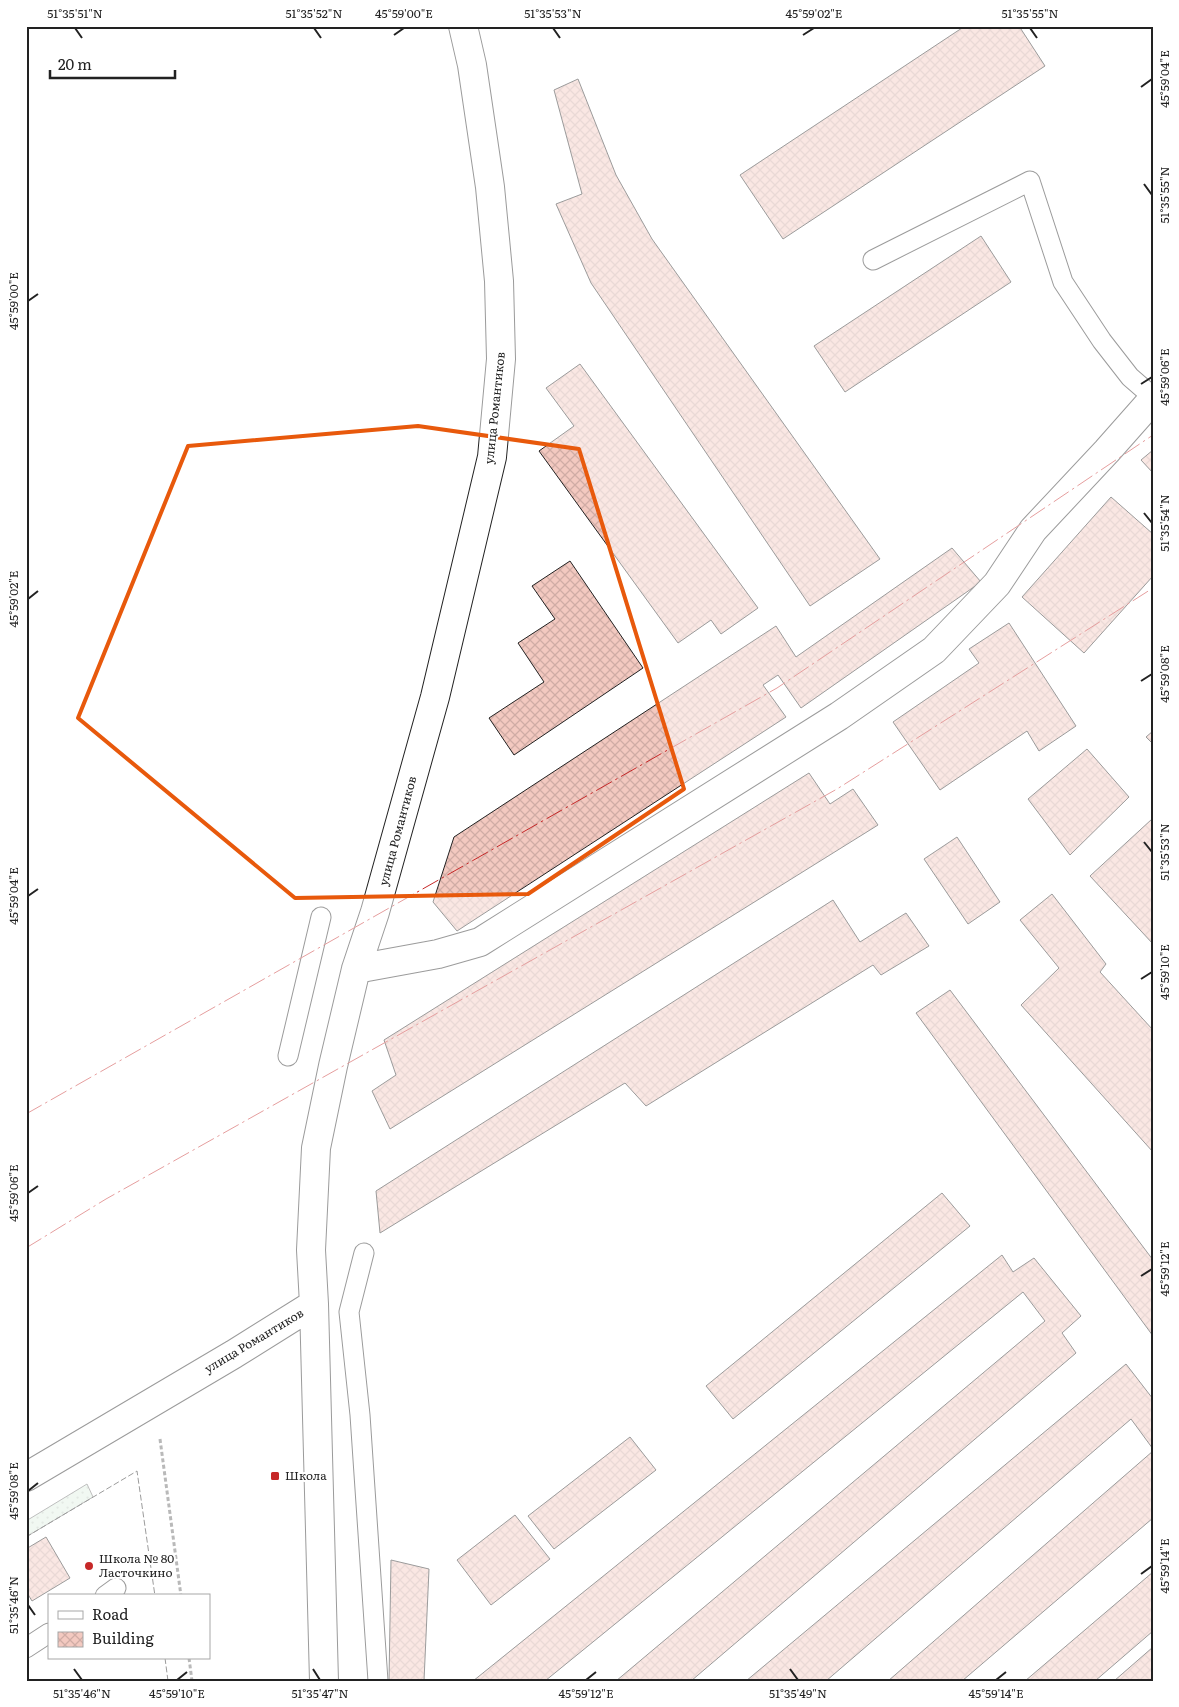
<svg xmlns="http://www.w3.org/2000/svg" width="1179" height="1707" viewBox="0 0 1179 1707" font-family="Literata,serif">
<defs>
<pattern id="grass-dots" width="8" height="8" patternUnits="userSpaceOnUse" patternTransform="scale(1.25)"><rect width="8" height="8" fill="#e0efe3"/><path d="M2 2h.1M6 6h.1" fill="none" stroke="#c0cdc2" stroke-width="1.8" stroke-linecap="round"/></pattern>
<pattern id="building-cross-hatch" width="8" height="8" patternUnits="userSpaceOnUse" patternTransform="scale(1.25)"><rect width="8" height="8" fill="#f3c9c0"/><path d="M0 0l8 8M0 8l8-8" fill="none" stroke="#d0aca5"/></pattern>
</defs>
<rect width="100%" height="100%" fill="#fff"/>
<path fill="url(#grass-dots)" stroke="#6f6f6f" d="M 87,1484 L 93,1497 L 26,1537 L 26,1521 Z"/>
<path fill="url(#building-cross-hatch)" stroke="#222" d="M 965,26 L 1019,26 L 1045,66 L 783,239 L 740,175 Z
M 578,79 L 616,175 L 652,239 L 880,559 L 810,606 L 591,283 L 556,204 L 582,194 L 554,90 Z
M 981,236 L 1011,282 L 845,392 L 814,346 Z
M 580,364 L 758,608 L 721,634 L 711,620 L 678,643 L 539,451 L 574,426 L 546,388 Z
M 1153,450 L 1153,473 L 1141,460 Z
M 1111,497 L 1153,534 L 1153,576 L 1084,653 L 1022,597 Z
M 952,548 L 981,582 L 801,708 L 778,675 L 763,685 L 786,717 L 457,931 L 433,902 L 454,837 L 776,626 L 796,657 Z
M 570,561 L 643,668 L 514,755 L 489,718 L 544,682 L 518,643 L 555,619 L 532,586 Z
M 1009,623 L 1076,726 L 1039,751 L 1027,731 L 940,790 L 893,722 L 979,663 L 969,649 Z
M 1153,731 L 1153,744 L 1146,737 Z
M 1087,749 L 1129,797 L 1070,855 L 1028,799 Z
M 809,773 L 830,804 L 853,789 L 878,825 L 390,1129 L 372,1091 L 396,1075 L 384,1040 Z
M 1152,819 L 1153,820 L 1153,944 L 1090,876 Z
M 957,837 L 1000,902 L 968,924 L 924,859 Z
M 1052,894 L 1106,964 L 1100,972 L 1153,1030 L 1153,1152 L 1021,1005 L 1059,968 L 1020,920 Z
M 833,900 L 860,942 L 906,913 L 929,946 L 881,975 L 873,965 L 646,1106 L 625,1083 L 380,1233 L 376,1191 Z
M 950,990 L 1153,1260 L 1153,1336 L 916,1013 Z
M 942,1193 L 970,1226 L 733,1419 L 706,1386 Z
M 1002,1255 L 1013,1272 L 1034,1258 L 1081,1316 L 1062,1333 L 1076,1353 L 691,1681 L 616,1681 L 1045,1321 L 1023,1292 L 545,1681 L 473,1681 Z
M 1126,1364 L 1153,1399 L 1153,1449 L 1131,1419 L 826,1681 L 746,1681 Z
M 630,1437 L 656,1470 L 554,1549 L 528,1516 Z
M 1153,1451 L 1153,1518 L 962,1681 L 888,1681 Z
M 515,1515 L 550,1559 L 491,1605 L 457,1560 Z
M 46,1537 L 70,1578 L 32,1601 L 26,1591 L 26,1549 Z
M 391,1560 L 429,1569 L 424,1681 L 389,1681 Z
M 1153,1572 L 1153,1631 L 1095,1681 L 1025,1681 Z
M 1153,1647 L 1153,1681 L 1114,1681 Z"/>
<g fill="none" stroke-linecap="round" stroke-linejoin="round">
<g stroke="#222" stroke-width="21">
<path id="lane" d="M 873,260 L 1030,181 L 1063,282 L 1102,341 L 1130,377 L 1153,397
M 288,1056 L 321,917
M 364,1253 L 349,1312 L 360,1415 L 378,1681
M 105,1596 L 116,1588
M 26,1648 L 49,1633"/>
</g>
<g stroke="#222" stroke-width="30">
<path id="street" d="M 356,969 L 438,954 L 480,942 L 839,716 L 934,650 L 997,584 L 1033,530 L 1107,451 L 1153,399
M 26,1477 L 234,1354 L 314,1304
M 324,1681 L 314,1304 L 311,1250 L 316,1148 L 333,1066 L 356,969 L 375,912 L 435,697 L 492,457 L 501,359 L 499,281 L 490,187 L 472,65 L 463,26"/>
</g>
<path stroke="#646464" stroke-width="3" stroke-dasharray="4 2.5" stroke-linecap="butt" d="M 160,1439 L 181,1596
M 189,1658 L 192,1681"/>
<use href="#lane" stroke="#fff" stroke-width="19"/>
<use href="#street" stroke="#fff" stroke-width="28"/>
<path stroke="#222" stroke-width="1" stroke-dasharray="6 2.5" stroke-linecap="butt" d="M 26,1537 L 137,1471 L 155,1596
M 165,1658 L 168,1681"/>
<path stroke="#c62828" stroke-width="1" stroke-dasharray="18 4 2.5 4" stroke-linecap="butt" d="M 26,1114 L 777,688 L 1153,435
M 26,1248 L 106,1199 L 837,789 L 1153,588"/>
</g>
<path d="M0 0H1179V1707H0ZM 418,426 L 579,449 L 684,789 L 528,894 L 295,898 L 78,718 L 188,446 Z" fill="#fff" fill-opacity=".55" fill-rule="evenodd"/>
<path fill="none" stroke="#e8590c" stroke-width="4" stroke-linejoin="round" d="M 418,426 L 579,449 L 684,789 L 528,894 L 295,898 L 78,718 L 188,446 Z"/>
<path fill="none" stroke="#222" stroke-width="2" d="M 75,28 L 82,38M 314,28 L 321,38M 553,28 L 560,38M 1030,28 L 1037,38M 394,35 L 404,28M 803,35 L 814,28M 1141,87 L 1152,79M 1144,184 L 1152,195M 28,301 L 38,294M 1141,384 L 1152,377M 1144,513 L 1152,523M 28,599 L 38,591M 1141,681 L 1152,674M 1144,842 L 1152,852M 28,896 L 38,889M 1141,979 L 1152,972M 28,1193 L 38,1186M 1141,1276 L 1152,1269M 28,1491 L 38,1483M 1141,1574 L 1152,1566M 28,1605 L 35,1615M 74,1669 L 82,1680M 313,1669 L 320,1680M 790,1669 L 798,1680M 177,1680 L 187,1672M 586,1680 L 596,1672M 996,1680 L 1006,1672"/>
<g fill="#c62828" stroke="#fff" stroke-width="2">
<rect x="270" y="1471" width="10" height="10" rx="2.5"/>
<circle cx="89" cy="1566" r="5"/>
</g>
<g text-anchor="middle" stroke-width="4" stroke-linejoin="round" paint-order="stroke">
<g font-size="12" fill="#222" stroke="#fff">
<text transform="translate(495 408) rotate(-84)" y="4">улица Романтиков</text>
<text transform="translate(398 831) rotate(-75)" y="4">улица Романтиков</text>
<text transform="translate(254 1341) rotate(-31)" y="4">улица Романтиков</text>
</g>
<g font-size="12" fill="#222" stroke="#fff" text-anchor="start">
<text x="285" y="1480">Школа</text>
<text x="99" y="1563">Школа № 80<tspan x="99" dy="14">Ласточкино</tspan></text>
</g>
</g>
<rect width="1179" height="1707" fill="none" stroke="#ffffff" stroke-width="55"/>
<rect x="48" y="1594" width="162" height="65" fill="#ffffff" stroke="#a7a7a7"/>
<rect x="58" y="1611" width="25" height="8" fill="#ffffff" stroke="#a7a7a7"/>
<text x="92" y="1620" font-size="15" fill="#222222">Road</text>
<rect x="58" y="1632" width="25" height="15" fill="url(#building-cross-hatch)" stroke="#a7a7a7"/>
<text x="92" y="1644" font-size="15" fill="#222222">Building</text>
<path d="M50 70v8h125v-8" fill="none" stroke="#222222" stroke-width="2.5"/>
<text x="58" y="70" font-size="15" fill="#222222" stroke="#ffffff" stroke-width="4" paint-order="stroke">20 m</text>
<rect x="28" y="28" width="1124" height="1652" fill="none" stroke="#222" stroke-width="2"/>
<g font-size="12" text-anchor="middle" fill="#222">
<text x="75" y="18">51°35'51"N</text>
<text x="314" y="18">51°35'52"N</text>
<text x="404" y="18">45°59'00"E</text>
<text x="553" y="18">51°35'53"N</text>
<text x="814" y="18">45°59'02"E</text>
<text x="1030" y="18">51°35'55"N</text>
<text transform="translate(1165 79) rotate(-90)" y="4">45°59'04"E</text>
<text transform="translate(1165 195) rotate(-90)" y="4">51°35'55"N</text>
<text transform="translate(14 301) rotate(-90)" y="4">45°59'00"E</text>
<text transform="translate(1165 377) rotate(-90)" y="4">45°59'06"E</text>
<text transform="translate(1165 523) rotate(-90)" y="4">51°35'54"N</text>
<text transform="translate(14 599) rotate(-90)" y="4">45°59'02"E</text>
<text transform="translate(1165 674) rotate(-90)" y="4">45°59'08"E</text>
<text transform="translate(1165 852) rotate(-90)" y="4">51°35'53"N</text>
<text transform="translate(14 896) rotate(-90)" y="4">45°59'04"E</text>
<text transform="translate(1165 972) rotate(-90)" y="4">45°59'10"E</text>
<text transform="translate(14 1193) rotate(-90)" y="4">45°59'06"E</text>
<text transform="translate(1165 1269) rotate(-90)" y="4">45°59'12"E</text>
<text transform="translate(14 1491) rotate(-90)" y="4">45°59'08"E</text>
<text transform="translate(1165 1566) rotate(-90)" y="4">45°59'14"E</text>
<text transform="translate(14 1605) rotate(-90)" y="4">51°35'46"N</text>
<text x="82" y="1698">51°35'46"N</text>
<text x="177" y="1698">45°59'10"E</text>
<text x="320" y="1698">51°35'47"N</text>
<text x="586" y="1698">45°59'12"E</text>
<text x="798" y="1698">51°35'49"N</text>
<text x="996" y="1698">45°59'14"E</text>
</g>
</svg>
